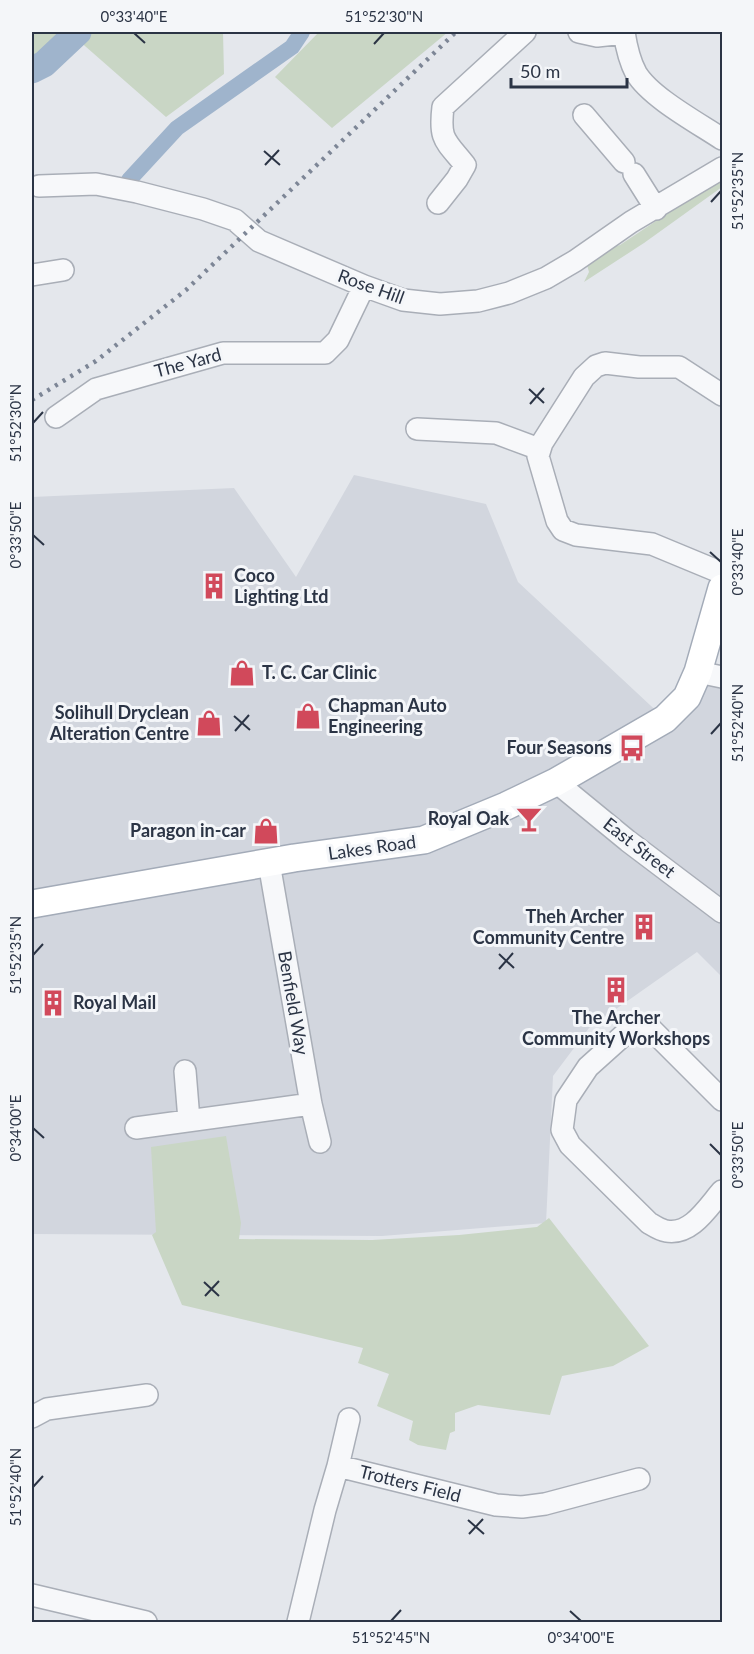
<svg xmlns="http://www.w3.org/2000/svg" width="754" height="1654" viewBox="0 0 754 1654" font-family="Lato,sans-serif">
<rect width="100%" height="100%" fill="#e4e7ec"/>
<path fill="#d2d6de" d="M 354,475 L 486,504 L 518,582 L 665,719 L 698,672 L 722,677 L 722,977 L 697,952 L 589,1028 L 553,1076 L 546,1223 L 382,1236 L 32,1234 L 32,497 L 234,488 L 296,577 Z"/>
<path fill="#c9d6c5" d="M 32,32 L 66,32 L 57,41 L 32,57 Z
M 69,32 L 223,32 L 224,74 L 166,117 Z
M 319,32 L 448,32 L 332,128 L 275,77 Z
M 722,182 L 722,187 L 644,243 L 584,282 L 589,272 L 587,265 L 605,249 L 620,245 L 671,211 L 707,184 Z
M 226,1136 L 241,1223 L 239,1239 L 372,1240 L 459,1235 L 537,1227 L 549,1218 L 649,1346 L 613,1366 L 562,1376 L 550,1415 L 478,1405 L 455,1413 L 455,1431 L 450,1433 L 446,1450 L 418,1445 L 409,1440 L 413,1421 L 377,1406 L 389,1374 L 358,1363 L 363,1348 L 182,1305 L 152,1235 L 156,1232 L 151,1147 Z"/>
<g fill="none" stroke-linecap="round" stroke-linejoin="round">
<path stroke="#9fb4cc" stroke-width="16" d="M 129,180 L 177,128 L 292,47 L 302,32"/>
<path stroke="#9fb4cc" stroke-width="27" d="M 32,70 L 44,64 L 78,32"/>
<g stroke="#a9aeb7" stroke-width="24">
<path id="minor" d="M 579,32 L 597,36 L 624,33
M 624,32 C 626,45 629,60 636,73 C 650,97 698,123 722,139
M 584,115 L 624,162
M 634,174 L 656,209
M 39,186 L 96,184 L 137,192 L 203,209 L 235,220 L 259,241 L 364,286 L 403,300 L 440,304 L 478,301 L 509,293 L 546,278 L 575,261 L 631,222 L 722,168
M 438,203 L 457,179 L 465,165 C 445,140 439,140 443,107 L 525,32
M 32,275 L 63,270
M 722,395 L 679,367 L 639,367 L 605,363 L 596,366 L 584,377 L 542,443 L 538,456 L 557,521 L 563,530 L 576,535 L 652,544 L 722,573
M 56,417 L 96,389 L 223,353 L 325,353 L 338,340 L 364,286
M 417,429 L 496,433 L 539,449
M 698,672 L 722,677
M 556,782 L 628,841 L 722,912
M 269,863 L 311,1104 L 320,1142
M 185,1071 L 189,1120
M 722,1100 L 649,1027 L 627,1032 L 588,1067 L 566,1100 L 562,1130 L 570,1145 L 649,1223 C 654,1226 660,1230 666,1231 C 691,1236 708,1207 722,1191
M 136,1128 L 311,1104
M 32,1417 L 47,1409 L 147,1395
M 338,1466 L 349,1419
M 32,1595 L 146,1622
M 298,1622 L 325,1510 L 338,1466 L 496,1505 L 522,1507 L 545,1504 L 639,1479"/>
</g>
<g stroke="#a3abb8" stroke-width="30">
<path id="major" d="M 32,904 L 294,858 L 424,840 L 506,806 L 556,782 L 665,719 L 687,697 L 698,672 L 722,588"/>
</g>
<use href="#minor" stroke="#f7f8fa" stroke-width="21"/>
<use href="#major" stroke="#fff" stroke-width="27"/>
<path stroke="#7d8696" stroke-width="4.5" stroke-dasharray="3 6" stroke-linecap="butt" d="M 32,400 L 96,361 L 186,290 L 456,32"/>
</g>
<path fill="none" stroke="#2b3445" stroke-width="2" d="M 134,33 L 145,43M 374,44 L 384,33M 264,151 L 280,165M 265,165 L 279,150M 711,202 L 721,191M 529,389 L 544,403M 530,404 L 544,388M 33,423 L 43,412M 33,535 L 44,545M 710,552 L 721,562M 234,716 L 250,730M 235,731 L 249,715M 711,734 L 721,723M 499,954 L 514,968M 33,955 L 43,944M 499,969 L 513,953M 33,1128 L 44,1138M 710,1144 L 721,1155M 204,1282 L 219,1296M 205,1296 L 219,1281M 33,1487 L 43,1476M 468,1520 L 484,1534M 469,1534 L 483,1519M 570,1611 L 581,1621M 391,1621 L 401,1610"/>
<defs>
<g id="building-bare" transform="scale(2.07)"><path d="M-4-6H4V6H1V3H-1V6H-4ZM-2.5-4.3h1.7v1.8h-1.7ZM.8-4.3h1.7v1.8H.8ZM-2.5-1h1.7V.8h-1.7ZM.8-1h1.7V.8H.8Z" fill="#d1495b" stroke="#f4f6f9" stroke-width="2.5" paint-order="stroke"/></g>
<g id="shop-bare" transform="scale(2.07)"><path d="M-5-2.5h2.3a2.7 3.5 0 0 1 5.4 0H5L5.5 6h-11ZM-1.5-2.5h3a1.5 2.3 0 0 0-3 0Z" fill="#d1495b" stroke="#f4f6f9" stroke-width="2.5" paint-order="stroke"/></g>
<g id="bus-bare" transform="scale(2.07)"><path d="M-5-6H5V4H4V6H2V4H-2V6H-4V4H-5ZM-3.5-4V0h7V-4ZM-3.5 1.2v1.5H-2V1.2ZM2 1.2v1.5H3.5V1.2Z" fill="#d1495b" stroke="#f4f6f9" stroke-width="2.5" paint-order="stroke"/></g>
<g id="bar-bare" transform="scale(2.07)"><path d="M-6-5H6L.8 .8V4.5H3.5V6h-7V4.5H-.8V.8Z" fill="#d1495b" stroke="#f4f6f9" stroke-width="2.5" paint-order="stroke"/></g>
</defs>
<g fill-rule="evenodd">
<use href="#building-bare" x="214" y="586"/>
<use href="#shop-bare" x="242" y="673"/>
<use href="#shop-bare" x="308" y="716"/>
<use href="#shop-bare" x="209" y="723"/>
<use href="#bus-bare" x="632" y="748"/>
<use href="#bar-bare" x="529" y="819"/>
<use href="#shop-bare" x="266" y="831"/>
<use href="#building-bare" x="644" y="927"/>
<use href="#building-bare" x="616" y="990"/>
<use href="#building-bare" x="53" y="1003"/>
</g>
<g text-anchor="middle" stroke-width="6" stroke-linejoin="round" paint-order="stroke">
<g font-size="18" fill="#2b3445" stroke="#f4f6f9">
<text transform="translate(371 287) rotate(20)" y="6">Rose Hill</text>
<text transform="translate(188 363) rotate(-15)" y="6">The Yard</text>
<text transform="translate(372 848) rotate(-8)" y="6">Lakes Road</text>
<text transform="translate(639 848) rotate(38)" y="6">East Street</text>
<text transform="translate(293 1003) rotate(80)" y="6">Benfield Way</text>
<text transform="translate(410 1484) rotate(14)" y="6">Trotters Field</text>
</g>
<g font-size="18" font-weight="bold" fill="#2b3445" stroke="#f4f6f9" text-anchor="end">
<text x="234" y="582" text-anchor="start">Coco<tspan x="234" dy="21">Lighting Ltd</tspan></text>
<text x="262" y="679" text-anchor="start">T. C. Car Clinic</text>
<text x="328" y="712" text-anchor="start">Chapman Auto<tspan x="328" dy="21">Engineering</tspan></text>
<text x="189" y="719">Solihull Dryclean<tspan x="189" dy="21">Alteration Centre</tspan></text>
<text x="612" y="754">Four Seasons</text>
<text x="509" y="825">Royal Oak</text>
<text x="246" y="837">Paragon in-car</text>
<text x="624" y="923">Theh Archer<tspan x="624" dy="21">Community Centre</tspan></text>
<text x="73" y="1009" text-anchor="start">Royal Mail</text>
<text x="616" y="1024" text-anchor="middle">The Archer<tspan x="616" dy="21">Community Workshops</tspan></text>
</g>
</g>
<rect width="754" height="1654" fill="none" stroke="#f4f6f9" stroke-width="66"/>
<path d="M511 78v9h116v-9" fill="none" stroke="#2b3445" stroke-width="3"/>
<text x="520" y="78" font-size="18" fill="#2b3445" stroke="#f4f6f9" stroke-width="4.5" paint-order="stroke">50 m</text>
<rect x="33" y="33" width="688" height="1588" fill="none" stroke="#2b3445" stroke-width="2"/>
<g font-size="15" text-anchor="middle" fill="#2b3445">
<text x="134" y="22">0°33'40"E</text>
<text x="384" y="22">51°52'30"N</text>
<text transform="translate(738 191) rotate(-90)" y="5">51°52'35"N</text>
<text transform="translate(16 423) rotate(-90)" y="5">51°52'30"N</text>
<text transform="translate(16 535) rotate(-90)" y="5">0°33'50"E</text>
<text transform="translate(738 562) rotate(-90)" y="5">0°33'40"E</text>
<text transform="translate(738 723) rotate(-90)" y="5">51°52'40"N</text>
<text transform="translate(16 955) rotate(-90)" y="5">51°52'35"N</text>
<text transform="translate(16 1128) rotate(-90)" y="5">0°34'00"E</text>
<text transform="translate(738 1155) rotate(-90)" y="5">0°33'50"E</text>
<text transform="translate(16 1487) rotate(-90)" y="5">51°52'40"N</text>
<text x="391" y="1643">51°52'45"N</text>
<text x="581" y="1643">0°34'00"E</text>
</g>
</svg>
